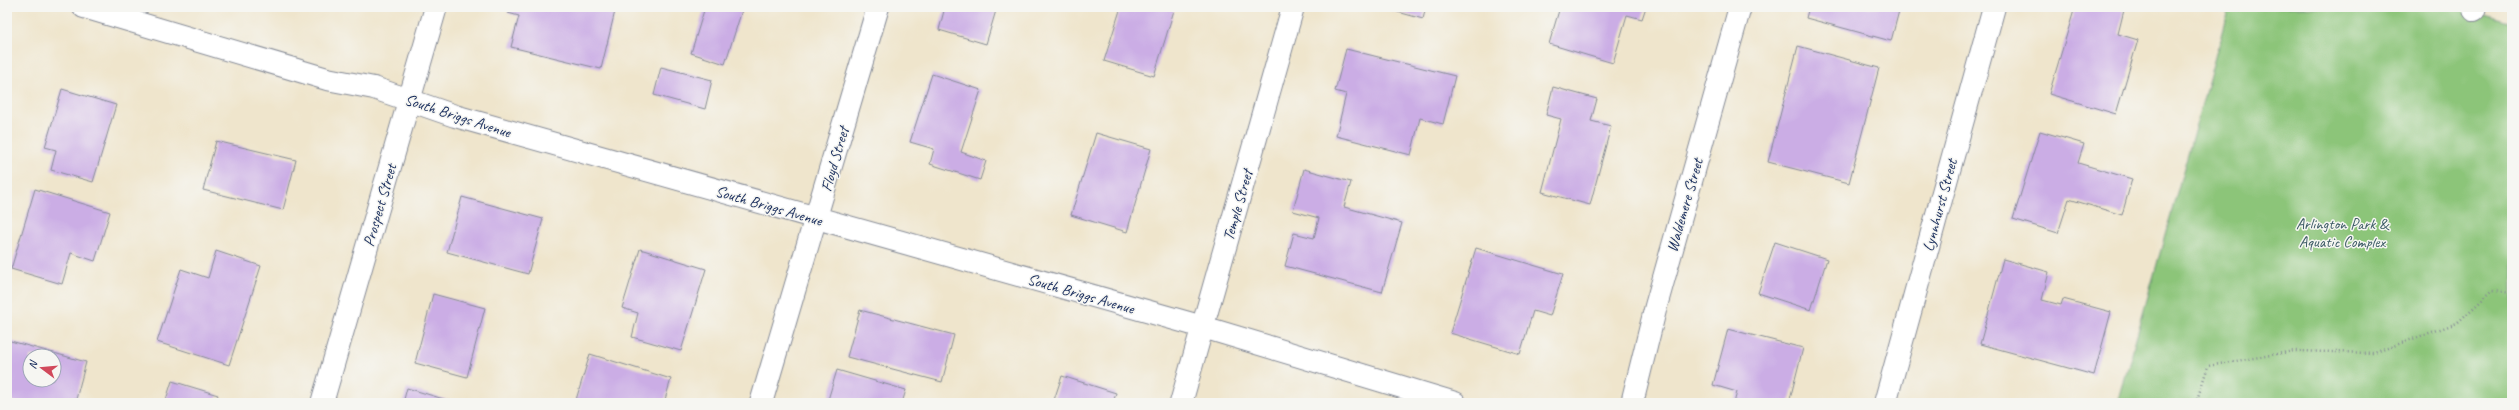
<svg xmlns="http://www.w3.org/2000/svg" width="2519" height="410" viewBox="0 0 2519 410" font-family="Caveat,sans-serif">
<rect width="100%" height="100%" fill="#f6f6f2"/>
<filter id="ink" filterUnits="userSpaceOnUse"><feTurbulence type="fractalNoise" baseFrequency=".025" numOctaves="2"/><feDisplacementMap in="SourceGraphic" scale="8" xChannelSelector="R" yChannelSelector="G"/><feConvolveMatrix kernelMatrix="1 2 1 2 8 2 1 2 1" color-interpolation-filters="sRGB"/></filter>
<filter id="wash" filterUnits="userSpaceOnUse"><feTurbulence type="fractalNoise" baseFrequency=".012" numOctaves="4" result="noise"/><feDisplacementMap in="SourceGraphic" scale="16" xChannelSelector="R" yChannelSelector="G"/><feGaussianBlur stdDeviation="0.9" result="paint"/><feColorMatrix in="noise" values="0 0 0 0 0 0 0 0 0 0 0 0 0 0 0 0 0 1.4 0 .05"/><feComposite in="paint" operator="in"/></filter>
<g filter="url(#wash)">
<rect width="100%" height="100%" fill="#efe5cc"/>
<path fill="#8cc579" stroke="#547a6c" d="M 2229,7 L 2456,7 L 2512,23 L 2512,403 L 2118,403 Z"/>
<g id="blocks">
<path fill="#cbade5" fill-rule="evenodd" d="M 510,7 L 616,7 L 601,69 L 511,47 L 519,16 L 508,13 Z
M 705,7 L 734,7 L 742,10 L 725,64 L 691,53 Z
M 945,7 L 997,7 L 986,44 L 939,30 Z
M 1121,7 L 1175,7 L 1154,76 L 1104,61 Z
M 1380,7 L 1426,7 L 1423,19 Z
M 1560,7 L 1646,7 L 1642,19 L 1627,15 L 1613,63 L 1549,44 Z
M 1809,7 L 1900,7 L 1891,41 L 1806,18 Z
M 2075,7 L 2113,7 L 2124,10 L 2118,34 L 2138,40 L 2116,114 L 2049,94 Z
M 1798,46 L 1879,68 L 1849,183 L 1768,162 Z
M 1346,49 L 1455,76 L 1443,124 L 1420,118 L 1411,155 L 1336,136 L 1346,94 L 1335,91 Z
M 661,67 L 712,80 L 705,109 L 654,95 Z
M 932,74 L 981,90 L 961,152 L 986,161 L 980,180 L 930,164 L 934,149 L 910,142 Z
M 1553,87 L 1597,99 L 1591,121 L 1611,126 L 1590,205 L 1542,192 L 1561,119 L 1546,115 Z
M 62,89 L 116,105 L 93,182 L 51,170 L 56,150 L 45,147 Z
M 2040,131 L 2084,144 L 2078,163 L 2132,179 L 2122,215 L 2069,199 L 2058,233 L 2013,219 Z
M 1096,133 L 1151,149 L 1127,232 L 1071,215 Z
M 216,141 L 296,160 L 283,210 L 203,190 Z
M 1304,169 L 1351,182 L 1344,207 L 1402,223 L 1382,292 L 1285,266 L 1294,233 L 1314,238 L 1319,218 L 1293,211 Z
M 35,189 L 110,212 L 95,261 L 71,253 L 62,284 L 11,269 Z
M 462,197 L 543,219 L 528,274 L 447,252 Z
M 1775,242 L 1827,259 L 1811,310 L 1758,293 Z
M 1476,248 L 1563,274 L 1550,316 L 1533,311 L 1520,354 L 1450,333 Z
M 640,249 L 706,269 L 681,351 L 632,337 L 638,313 L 622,308 Z
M 216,251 L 261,266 L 229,365 L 157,342 L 181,269 L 208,278 Z
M 2003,259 L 2049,272 L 2042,300 L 2061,305 L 2063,299 L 2111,312 L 2094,375 L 1980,344 Z
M 433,294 L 485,308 L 467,377 L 415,363 Z
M 860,310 L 954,335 L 942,382 L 847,357 Z
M 1728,329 L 1803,348 L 1789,403 L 1734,403 L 1737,392 L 1713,385 Z
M 7,340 L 86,362 L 75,403 L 19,403 L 7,400 ZM 30,356 L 54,356 L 54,380 L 30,380 Z
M 590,354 L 671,379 L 664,403 L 575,403 Z
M 837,370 L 906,390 L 902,403 L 827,403 Z
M 1062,376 L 1116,393 L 1113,403 L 1053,403 Z
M 172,381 L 218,395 L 215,403 L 165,403 Z
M 407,388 L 457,403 L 403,403 Z"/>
</g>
</g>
<g filter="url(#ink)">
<use href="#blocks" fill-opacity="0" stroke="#858a95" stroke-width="1"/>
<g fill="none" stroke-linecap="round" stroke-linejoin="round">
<g stroke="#858a95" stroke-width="24">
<path id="minor" d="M 84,7 L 327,79 L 374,88 L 455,116 L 1203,327 L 1455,403
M 2474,10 L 2475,7
M 322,403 L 436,7
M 761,403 L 878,7
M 1181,403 L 1293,7
M 1632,403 L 1656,306 L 1740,7
M 1885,403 L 1994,7"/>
</g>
<path stroke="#858a95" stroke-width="2.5" stroke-dasharray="1 3" stroke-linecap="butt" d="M 2196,403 L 2208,366 L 2294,351 L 2374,353 L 2457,323 L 2493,290 L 2512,292"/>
<use href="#minor" stroke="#fff" stroke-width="22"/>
</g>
</g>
<g text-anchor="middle" stroke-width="3" stroke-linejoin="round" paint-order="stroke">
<g font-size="16" fill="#1b2f5e" stroke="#f6f6f2">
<text transform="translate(458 115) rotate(18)" y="6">South Briggs Avenue</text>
<text transform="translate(834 159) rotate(-74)" y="6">Floyd Street</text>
<text transform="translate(379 205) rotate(-74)" y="6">Prospect Street</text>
<text transform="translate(769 205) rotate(16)" y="6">South Briggs Avenue</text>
<text transform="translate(1237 205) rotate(-74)" y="6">Temple Street</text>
<text transform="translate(1684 205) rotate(-74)" y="6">Waldemere Street</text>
<text transform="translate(1939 205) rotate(-75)" y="6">Lynnhurst Street</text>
<text transform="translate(1081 293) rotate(16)" y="6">South Briggs Avenue</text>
</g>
<g font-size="16" fill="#3d5c66" stroke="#f6f6f2">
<text x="2342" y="229">Arlington Park &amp;<tspan x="2342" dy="18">Aquatic Complex</tspan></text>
</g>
</g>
<rect width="2519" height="410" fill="none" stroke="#f6f6f2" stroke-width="24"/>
<g transform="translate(42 368) rotate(286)"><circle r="19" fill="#f6f6f2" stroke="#9ea6b7"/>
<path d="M0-3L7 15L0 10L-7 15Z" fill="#d1495b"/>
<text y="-6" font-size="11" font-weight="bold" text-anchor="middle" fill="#1b2f5e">N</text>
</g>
</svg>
